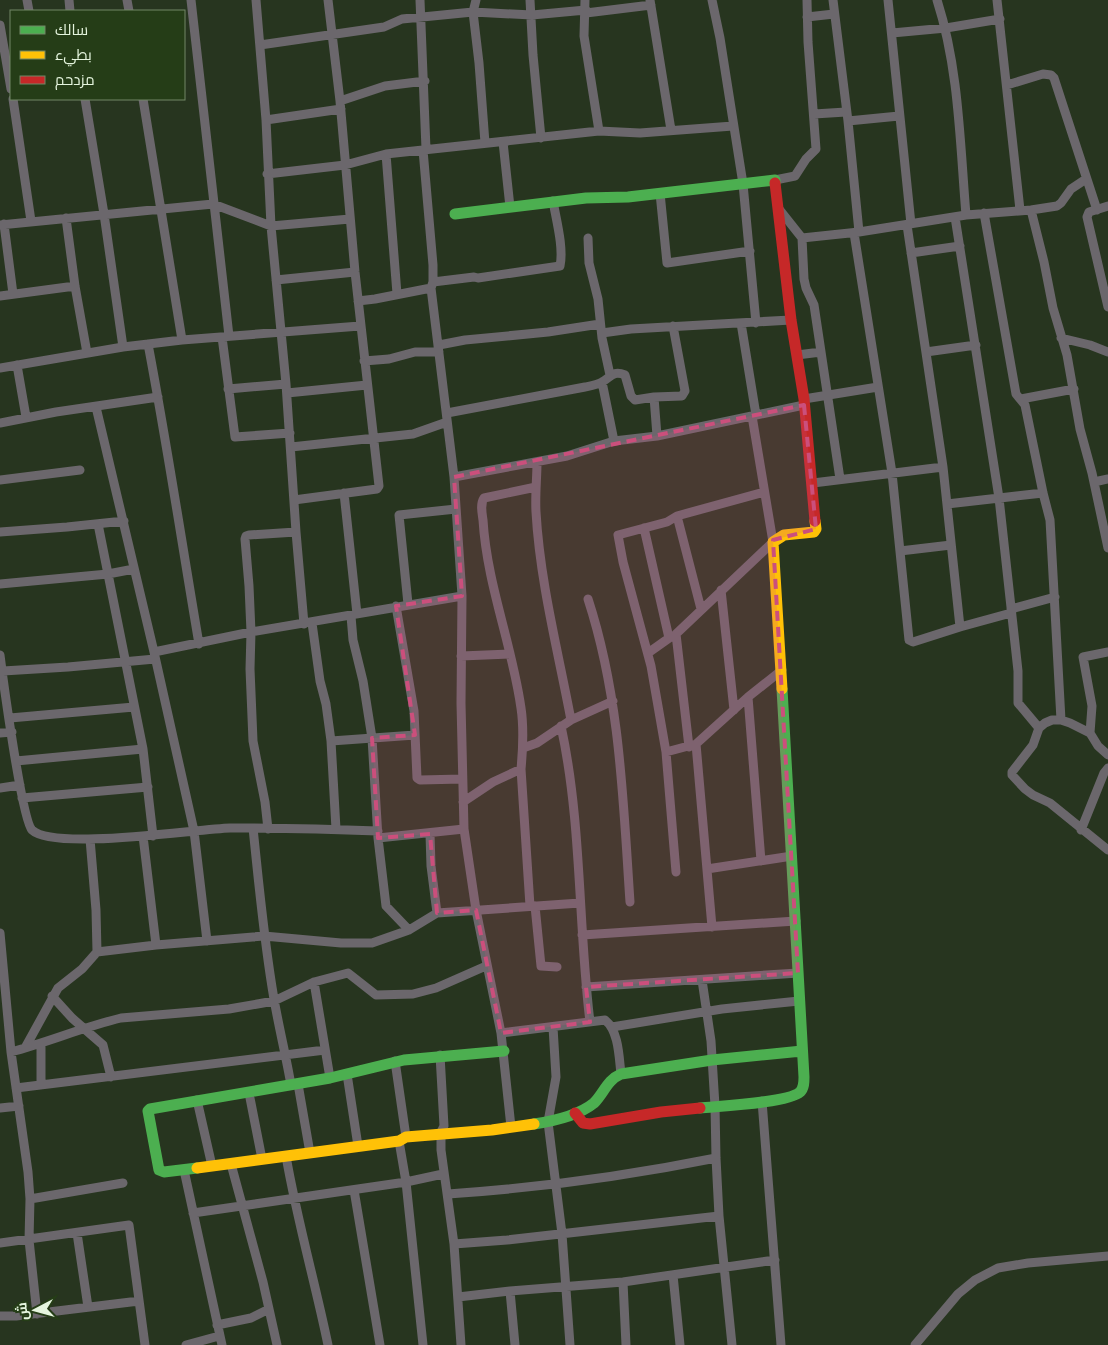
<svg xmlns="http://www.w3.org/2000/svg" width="1108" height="1345" viewBox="0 0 1108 1345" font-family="Manrope,Cairo,sans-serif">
<rect width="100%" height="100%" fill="#27351f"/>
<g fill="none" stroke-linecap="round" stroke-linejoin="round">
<path stroke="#6b676c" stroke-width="9" d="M 27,0 L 29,11
M 69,0 L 70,11
M 127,0 L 129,11
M 191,0 L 229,336
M 256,0 L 266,120 L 271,226 L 286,384 L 296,532 L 304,624
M 420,0 L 426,149
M 476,0 L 473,12 L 479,63 L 485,143
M 530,0 L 533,55 L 541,138
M 585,0 L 584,36 L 599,131
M 650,0 L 671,130
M 712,0 L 720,38 L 743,184 L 756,323
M 833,0 L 848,121 L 859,232
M 888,0 L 911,224
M 937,0 C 959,68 960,144 966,215
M 997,0 L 1020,210
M 586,13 L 651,5
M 807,17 L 834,14
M 0,25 L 11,89
M 892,33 L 946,28 L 1000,19
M 260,45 L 384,27 L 402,19 L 473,12 L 532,15 L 586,10
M 1007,85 L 1043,74 L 1051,75 L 1054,78 L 1097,210
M 13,99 L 31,221
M 85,99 L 104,214 L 123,347
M 143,99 L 182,340
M 340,101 L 385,86 L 425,81
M 814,114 L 846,112
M 266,120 L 341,109
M 848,121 L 899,116
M 503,142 L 510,207
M 423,150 L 433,265 L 433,282 L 431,288 L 454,477 L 462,596 L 461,703 L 464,829 L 476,910 L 501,1033 L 511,1127
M 386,154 L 397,294
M 267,174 L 345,165 L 386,154 L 599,131 L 640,133 L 733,126
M 775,180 L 795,176 L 806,159 L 816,149 L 808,42 L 807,0
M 660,193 L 667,263 L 750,251
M 1108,206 L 1089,212 L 1087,217 L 1108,307
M 779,209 L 802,238 L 804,279 L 806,288 L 814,305 L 840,479
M 1031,210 L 1044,262 L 1053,308 L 1067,355 L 1080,429 L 1092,473 L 1108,548
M 984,213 L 1016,394 L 1025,405 L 1043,493 L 1050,520 L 1061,720
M 955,217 L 999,498 L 1018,671 L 1018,703 L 1039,728
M 66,218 L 75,286 L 87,353
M 4,224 L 13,294
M 0,225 L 213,204 L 271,226 L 350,219
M 907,225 L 943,467 L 960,627
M 854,233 L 892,473 L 909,640 L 913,642 L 960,627 L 1011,613
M 588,238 L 589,263 L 598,299 L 602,338 L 610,375
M 802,238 L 859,232 L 966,215 L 1031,210 L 1057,206 L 1061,203 L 1071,189 L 1086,179
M 911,253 L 960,246
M 276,280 L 355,272
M 433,282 L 474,277 L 478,278 L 560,266 C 564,248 556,219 553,201
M 0,296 L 75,286
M 358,301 L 375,299 L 431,288
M 741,323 L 756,415
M 602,333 L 631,329 L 791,320
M 222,337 L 235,437 L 290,433
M 1061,338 L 1090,345 L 1108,352
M 148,344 C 167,444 182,544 199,644
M 439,345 L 465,340 L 548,332 L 600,324
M 926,352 L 976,345
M 797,355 L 821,352
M 364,361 L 389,359 L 415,352 L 439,352
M 17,365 L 26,417
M 0,368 L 123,347 L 182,340 L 360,326
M 602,382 L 614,441
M 228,389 L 286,384
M 287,393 L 367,385
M 654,397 L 657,436
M 804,399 L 878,387
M 1021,399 L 1074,389
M 96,407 L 154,652 L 194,831 L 207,941
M 447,413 L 585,387 C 590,386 597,385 602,382 C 611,377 613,370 625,375 L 631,396 L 635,400 L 654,397 L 682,396 L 685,391 L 673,326
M 0,423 L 56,412 L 158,397
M 291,447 L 413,434 L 447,422
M 537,462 C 537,478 535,495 536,512 C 540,582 558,651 571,720
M 454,477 L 567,456 L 614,441 L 657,436 L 804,405
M 0,480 L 80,470
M 1094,482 L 1108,479
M 813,483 L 943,467
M 344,493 L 357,614
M 294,500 L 377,489 L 379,486 L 355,272 L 340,101 L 328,0
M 947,504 L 1043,493
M 677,516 L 701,609
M 98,524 L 143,749 L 153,836
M 644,528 L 669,638
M 0,532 L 67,527 L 124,521
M 900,551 L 951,545
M 0,584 L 108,574 L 134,569
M 721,590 L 734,710
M 588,599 C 620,697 623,799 630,902
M 408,604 L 399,515 L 456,509
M 396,606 L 414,711 L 417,778 L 420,780 L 462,779
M 1011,609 L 1055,597
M 351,616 L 353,640 L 363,681 L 372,738 L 378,838 L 386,906 L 409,930
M 312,623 L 320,681 L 326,704 L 331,741 L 336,829
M 154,652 L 251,632 L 462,596
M 648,653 L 672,636
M 0,655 C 3,679 22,820 32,830 C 54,851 195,829 230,828 C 279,828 329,829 378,831
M 461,656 L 510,654
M 3,671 L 68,667 L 155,659
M 748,697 L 761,861
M 10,718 L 134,707
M 561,726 C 582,823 578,924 590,1022
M 0,733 L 12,732
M 1090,733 L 1092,706 L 1083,657 L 1108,652
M 331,741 L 415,735
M 696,744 L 712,927
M 689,747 L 676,634 L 773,542 L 752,416
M 523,748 L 537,743 L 571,720 L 613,701
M 666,752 L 696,744 L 748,697 L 782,670
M 1108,755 L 1098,746 L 1090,733 L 1070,723 L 1061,720 L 1052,720 L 1045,723 L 1039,728 L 1033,745 L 1012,772 L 1012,775 L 1025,789 L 1033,795 L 1050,803 L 1108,850
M 16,761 L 143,749
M 0,788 L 20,785
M 22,798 L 148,787
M 463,802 L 493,782 L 521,769
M 253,828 C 259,885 264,942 274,999 C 279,1028 286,1056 291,1085
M 268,829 L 265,802 L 253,741 L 250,669 L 251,632 L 249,586 L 245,539 L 246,536 L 249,535 L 296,532
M 1081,830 L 1104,773 L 1108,768
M 430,834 L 431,866 L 437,913
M 143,836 L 156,945
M 378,838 L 464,829
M 707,869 L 792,856
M 676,872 L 666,752 L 651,666 L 623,562 L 618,535 L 667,522 L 677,516 L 764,492
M 530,906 L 521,769 C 523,748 524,728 521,708 C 512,644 487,585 483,520 C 482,513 480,504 484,498 L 536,487
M 535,906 L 541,966 L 557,967
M 0,933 L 11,1052 L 28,1172 L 30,1199 L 29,1240 L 37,1314
M 582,935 L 796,921
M 97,952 L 156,945 L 264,936 L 341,943 L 372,943 L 409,930 L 437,913 L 580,903
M 702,980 L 711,1041 L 715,1106 L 716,1158 L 719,1216 L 732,1345
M 314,982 L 330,1078
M 586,987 L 798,973
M 52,996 L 72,1018 L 103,1045 L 111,1077
M 553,1027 L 556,1077 L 548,1122 L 562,1234 L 570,1345
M 612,1027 L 722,1009 L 799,1001
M 501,1033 L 605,1020 C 619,1031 619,1058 621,1074
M 41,1044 L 41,1085
M 25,1048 L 58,988 L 82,969 L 97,952 L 96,910 L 90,839
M 11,1052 C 48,1042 84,1027 121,1018 L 229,1009 L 274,1001 L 314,982 L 348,973 L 376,995 L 413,994 L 436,988 L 486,966
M 440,1055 L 444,1126 L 441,1132 L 441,1150 L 454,1244
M 395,1061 L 406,1137
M 347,1074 L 358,1146
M 298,1084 L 310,1153
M 16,1088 L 325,1050
M 249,1093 L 262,1159
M 197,1100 L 212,1166
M 762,1101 L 781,1345
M 0,1108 L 19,1106
M 399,1141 L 406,1182 L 423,1345
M 286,1156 C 297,1220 315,1282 328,1345
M 231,1164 L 263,1282 L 277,1345
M 184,1170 L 222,1345
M 354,1190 L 380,1345
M 448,1194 C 537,1188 627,1176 716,1158
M 30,1199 L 123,1183
M 193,1213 L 406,1182 L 443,1174
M 77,1233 L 88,1307
M 0,1243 L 129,1225 L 145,1345
M 673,1275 L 680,1345
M 623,1282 L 626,1345
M 510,1291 L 515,1345
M 458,1297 L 510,1291 L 623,1282 L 775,1260
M 0,1316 L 16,1316 L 139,1301
M 217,1325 L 251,1318 L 269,1309
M 186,1345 L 219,1336
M 461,1345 L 454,1244 L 507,1240 L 719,1216
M 915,1345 L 958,1294 L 975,1280 L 998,1268 L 1028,1263 L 1108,1256"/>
<path stroke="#4caf50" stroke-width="11" d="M 455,214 L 586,198 L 628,197 L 775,180 L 775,183
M 700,1108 C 719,1106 788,1103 800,1092 C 804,1088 804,1082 804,1077 L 782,689
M 534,1124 C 554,1121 578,1116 594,1103 C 604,1093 607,1080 621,1074 L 712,1060 L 802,1051
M 197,1168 L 164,1172 L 159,1170 L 148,1111 L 150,1109 L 330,1078 L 404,1060 L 504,1051"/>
<path stroke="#ffc107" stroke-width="11" d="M 782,689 L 773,542 L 784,535 L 814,532 L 816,529 L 815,521
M 197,1168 L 399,1141 L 406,1137 L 492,1130 L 534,1124"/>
<path stroke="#c62828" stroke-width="11" d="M 775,183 L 791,320 L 804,399 L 815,521
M 575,1113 L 583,1123 L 590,1124 L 661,1112 L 700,1108"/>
</g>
<path fill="#cb4f7c" fill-opacity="0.2" stroke="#cb4f7c" stroke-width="4" stroke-dasharray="10 6" stroke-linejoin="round" d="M 804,405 L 816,529 L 773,540 L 798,973 L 586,987 L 590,1022 L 501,1033 L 476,910 L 437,913 L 430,834 L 378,838 L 372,738 L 415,735 L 396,606 L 462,596 L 454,477 Z"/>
<rect x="10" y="10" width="175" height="90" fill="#253d17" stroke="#728767"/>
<rect x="20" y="26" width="25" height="8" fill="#4caf50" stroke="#728767"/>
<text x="55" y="35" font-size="15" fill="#e5f5de">سالك</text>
<rect x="20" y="51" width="25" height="8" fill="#ffc107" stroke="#728767"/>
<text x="55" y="60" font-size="15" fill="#e5f5de">بطيء</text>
<rect x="20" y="76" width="25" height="8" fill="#c62828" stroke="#728767"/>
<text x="55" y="85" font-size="15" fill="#e5f5de">مزدحم</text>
<g transform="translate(35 1310) rotate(264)" stroke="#253d17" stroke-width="4" paint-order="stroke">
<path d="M0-4L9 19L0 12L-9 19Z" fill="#e5f5de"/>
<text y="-8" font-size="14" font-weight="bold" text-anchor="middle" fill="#e5f5de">ش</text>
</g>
</svg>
